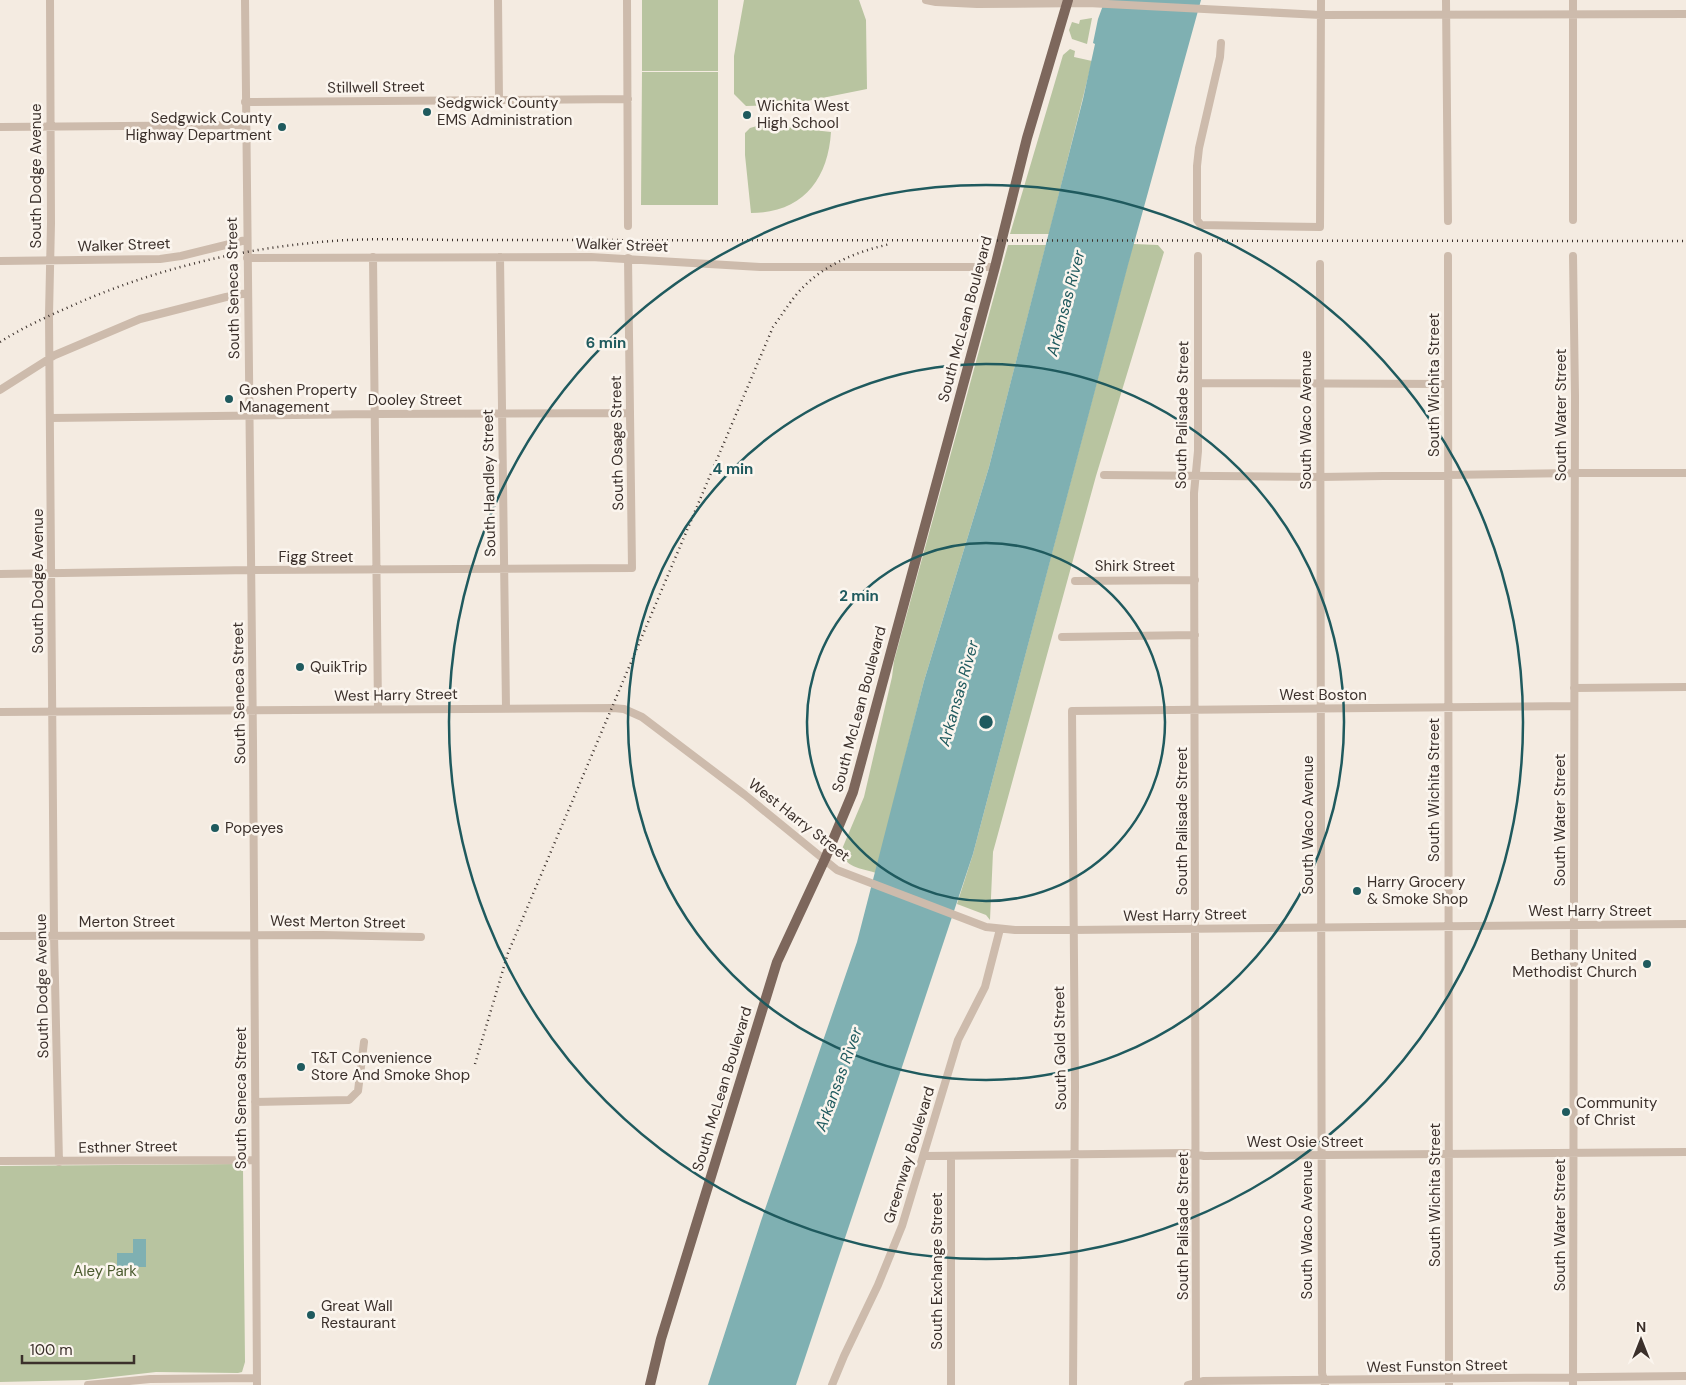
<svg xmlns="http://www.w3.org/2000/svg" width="1686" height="1385" viewBox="0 0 1686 1385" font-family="'DM Sans',sans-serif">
<rect width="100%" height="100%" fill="#f4ebe1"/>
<path fill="#b8c4a0" d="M 642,0 L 718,0 L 718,71 L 642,71 Z
M 744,0 L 859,0 L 866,20 L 867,89 L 787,105 L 746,106 L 734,94 L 734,56 Z
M 1092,18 L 1087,44 L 1072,39 L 1069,30 L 1072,22 L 1079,24 L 1080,20 Z
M 1070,49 L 1075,51 L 1074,57 L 1092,61 L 1049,234 L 1010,234 L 1063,55 Z
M 642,72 L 718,72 L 718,205 L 641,205 Z
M 757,126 L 778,126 L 831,132 C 828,180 802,213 751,213 L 745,155 L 745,133 L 750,128 Z
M 1133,244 L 1158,245 L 1164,252 L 1096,476 L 993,852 L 990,920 L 986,915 L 957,904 L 973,854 Z
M 1008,245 L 1046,245 L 989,467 L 924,681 L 876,873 C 861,868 843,868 842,849 L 864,797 L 892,677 L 894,661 Z
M 234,1164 L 239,1165 L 243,1169 L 245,1362 L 242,1372 L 238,1373 L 156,1372 L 86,1380 L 0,1382 L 0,1166 Z"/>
<path fill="#7fb0b2" d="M 1105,0 L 1201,0 L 1128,265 L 973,854 L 796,1385 L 708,1385 L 761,1221 L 857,942 L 924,681 L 989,467 L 1083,99 L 1095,44 L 1093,43 L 1098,19 Z
M 133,1239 L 146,1239 L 146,1267 L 117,1267 L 117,1253 L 133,1253 Z"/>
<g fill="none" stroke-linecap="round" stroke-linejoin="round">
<path stroke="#cdbbac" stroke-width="8" d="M 50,0 L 51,223 L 49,315 L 54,935 L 59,1162
M 245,0 L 253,741 L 257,1385
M 498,0 L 499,100
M 627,0 L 628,226
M 926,0 L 936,2 L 977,4 L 1088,3 L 1321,15 L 1686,14
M 1446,0 L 1448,221
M 1221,43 L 1220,57 L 1199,148 L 1197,166 L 1197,220 L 1201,225 L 1320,227 L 1321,0
M 245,102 L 628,99
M 0,127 L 246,125
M 1573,220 L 1573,0
M 1448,256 L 1449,1385
M 373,257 L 378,709
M 500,257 L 506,708
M 247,258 L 591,257 L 760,267 L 995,267
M 0,261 L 160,259 L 181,256 L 246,240
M 1320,264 L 1322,1373 L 1325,1385
M 1198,383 L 1447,384
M 0,390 L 55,355 L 140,319 L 226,297 L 247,293
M 51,418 L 374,414 L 630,413
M 1104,475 L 1320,477 L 1575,473 L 1686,473
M 0,574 L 251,570 L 632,568 L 628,258
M 1075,581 L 1195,580
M 1062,637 L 1195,635
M 1574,688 L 1686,687
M 0,712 L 613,708 L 624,709 L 642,717 L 745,795 L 837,870 L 986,927 L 1015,930 L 1072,930 L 1686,924
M 0,936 L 322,935 L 421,937
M 255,1102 L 349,1100 L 358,1091 L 364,1042
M 924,1156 L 1187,1153 L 1204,1156 L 1686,1152
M 0,1161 L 255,1160
M 88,1385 L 150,1379 L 257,1378
M 832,1385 L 844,1356 L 878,1285 L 902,1226 L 958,1040 L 985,987 L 1000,929
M 951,1385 L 951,1156
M 1073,1385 L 1075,1086 L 1072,711 L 1574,706
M 1188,1385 L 1203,1381 L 1686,1376
M 1196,1385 L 1194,493 L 1198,451 L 1198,256
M 1573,1385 L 1575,396 L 1573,256"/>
<path stroke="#7d675c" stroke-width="10" d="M 650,1385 L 661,1339 L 777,962 L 825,859 L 853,792 L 995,267 L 1027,138 L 1068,0"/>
<path stroke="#3b302b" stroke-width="2.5" stroke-dasharray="1 4" stroke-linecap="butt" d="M 0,342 C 25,326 51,315 78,303 C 152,271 230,251 311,243 C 362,237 414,240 466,240 L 1686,241
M 475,1064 L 508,953 L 773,327 C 781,316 788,305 796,295 C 820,266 855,252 890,244"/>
</g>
<g fill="none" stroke="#1f5a5e" stroke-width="2.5">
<circle cx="986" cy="722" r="179"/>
<circle cx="986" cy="722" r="358"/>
<circle cx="986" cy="722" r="537"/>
</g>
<g fill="#1f5a5e" stroke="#fbf5ee" stroke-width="2">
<circle cx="427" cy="112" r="5"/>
<circle cx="747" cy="115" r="5"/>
<circle cx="282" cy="127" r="5"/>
<circle cx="229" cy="399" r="5"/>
<circle cx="300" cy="667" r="5"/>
<circle cx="215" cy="828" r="5"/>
<circle cx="1357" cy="891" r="5"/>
<circle cx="1647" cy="964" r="5"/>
<circle cx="301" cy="1067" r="5"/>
<circle cx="1566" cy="1112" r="5"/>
<circle cx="311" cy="1315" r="5"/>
</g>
<g text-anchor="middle" stroke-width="5" stroke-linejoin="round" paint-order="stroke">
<g font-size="15" fill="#3b302b" stroke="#fbf5ee">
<text transform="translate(376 87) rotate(-1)" y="5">Stillwell Street</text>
<text transform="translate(36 176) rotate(-90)" y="5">South Dodge Avenue</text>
<text transform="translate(124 245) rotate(-2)" y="5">Walker Street</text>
<text transform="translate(622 245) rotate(2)" y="5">Walker Street</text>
<text transform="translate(233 288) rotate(-91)" y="5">South Seneca Street</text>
<text transform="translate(965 319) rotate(-75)" y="5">South McLean Boulevard</text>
<text transform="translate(1434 385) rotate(-90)" y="5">South Wichita Street</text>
<text x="415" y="405">Dooley Street</text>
<text transform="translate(1182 415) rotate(-89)" y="5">South Palisade Street</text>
<text transform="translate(1561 415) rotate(-90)" y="5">South Water Street</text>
<text transform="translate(1306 420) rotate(-90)" y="5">South Waco Avenue</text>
<text transform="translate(617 443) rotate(-91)" y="5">South Osage Street</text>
<text transform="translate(489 483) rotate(-91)" y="5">South Handley Street</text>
<text x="316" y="562">Figg Street</text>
<text x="1135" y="571">Shirk Street</text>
<text transform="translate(38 581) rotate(-90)" y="5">South Dodge Avenue</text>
<text transform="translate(239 693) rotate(-91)" y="5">South Seneca Street</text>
<text transform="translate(396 695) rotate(-1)" y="5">West Harry Street</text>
<text x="1323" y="700">West Boston</text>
<text transform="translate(859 709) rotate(-75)" y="5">South McLean Boulevard</text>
<text transform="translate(1434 790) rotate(-90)" y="5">South Wichita Street</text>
<text transform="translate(799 820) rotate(38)" y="5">West Harry Street</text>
<text transform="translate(1560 820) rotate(-90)" y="5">South Water Street</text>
<text transform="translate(1182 821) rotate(-90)" y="5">South Palisade Street</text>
<text transform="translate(1308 825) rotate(-90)" y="5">South Waco Avenue</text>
<text x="1590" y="916">West Harry Street</text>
<text transform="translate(1185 915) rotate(-1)" y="5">West Harry Street</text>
<text x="127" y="927">Merton Street</text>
<text transform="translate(338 922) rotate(1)" y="5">West Merton Street</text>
<text transform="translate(42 986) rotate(-91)" y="5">South Dodge Avenue</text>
<text transform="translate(1060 1048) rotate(-91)" y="5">South Gold Street</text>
<text transform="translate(722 1089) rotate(-73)" y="5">South McLean Boulevard</text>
<text transform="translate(241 1098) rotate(-90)" y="5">South Seneca Street</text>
<text x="1305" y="1147">West Osie Street</text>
<text transform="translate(128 1147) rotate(-1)" y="5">Esthner Street</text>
<text transform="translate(909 1155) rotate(-73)" y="5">Greenway Boulevard</text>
<text transform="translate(1435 1195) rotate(-90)" y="5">South Wichita Street</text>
<text transform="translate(1560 1225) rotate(-90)" y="5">South Water Street</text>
<text transform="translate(1183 1226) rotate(-90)" y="5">South Palisade Street</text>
<text transform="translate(1307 1230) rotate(-90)" y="5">South Waco Avenue</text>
<text transform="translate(937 1271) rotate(-90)" y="5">South Exchange Street</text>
<text transform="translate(1437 1366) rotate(-1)" y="5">West Funston Street</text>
</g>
<g font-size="15" fill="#3b302b" stroke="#fbf5ee" text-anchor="start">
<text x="437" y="108">Sedgwick County<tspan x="437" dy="17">EMS Administration</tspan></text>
<text x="757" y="111">Wichita West<tspan x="757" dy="17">High School</tspan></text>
<text x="272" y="123" text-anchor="end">Sedgwick County<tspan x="272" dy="17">Highway Department</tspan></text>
<text x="239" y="395">Goshen Property<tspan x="239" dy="17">Management</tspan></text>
<text x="310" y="672">QuikTrip</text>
<text x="225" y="833">Popeyes</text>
<text x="1367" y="887">Harry Grocery<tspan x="1367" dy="17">&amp; Smoke Shop</tspan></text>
<text x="1637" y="960" text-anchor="end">Bethany United<tspan x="1637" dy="17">Methodist Church</tspan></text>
<text x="311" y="1063">T&amp;T Convenience<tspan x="311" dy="17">Store And Smoke Shop</tspan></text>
<text x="1576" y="1108">Community<tspan x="1576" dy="17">of Christ</tspan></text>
<text x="321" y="1311">Great Wall<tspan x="321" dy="17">Restaurant</tspan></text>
</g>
<g font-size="15" fill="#4a5a2e" stroke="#fbf5ee">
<text x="105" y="1276">Aley Park</text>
</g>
<g font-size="16" font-style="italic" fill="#1f5a5e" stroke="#fbf5ee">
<text transform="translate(1065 303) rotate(-75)" y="6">Arkansas River</text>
<text transform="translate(958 693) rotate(-74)" y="6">Arkansas River</text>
<text transform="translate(838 1079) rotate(-70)" y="6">Arkansas River</text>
</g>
</g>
<circle cx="986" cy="722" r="8" fill="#1f5a5e" stroke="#fbf5ee" stroke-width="2.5"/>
<g font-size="15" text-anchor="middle" font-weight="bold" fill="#1f5a5e" stroke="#fbf5ee" stroke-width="5" stroke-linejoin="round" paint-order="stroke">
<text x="606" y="348">6 min</text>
<text x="733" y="474">4 min</text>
<text x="859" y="601">2 min</text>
</g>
<g transform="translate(1641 1340)" stroke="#fbf5ee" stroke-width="4" paint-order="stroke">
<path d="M0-4L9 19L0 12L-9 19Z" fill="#3b302b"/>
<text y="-8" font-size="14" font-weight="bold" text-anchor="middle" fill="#3b302b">N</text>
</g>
<path d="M22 1355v8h112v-8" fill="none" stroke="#3b302b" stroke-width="2.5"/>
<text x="30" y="1355" font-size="15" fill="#3b302b" stroke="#fbf5ee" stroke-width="4" paint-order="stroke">100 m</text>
</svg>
